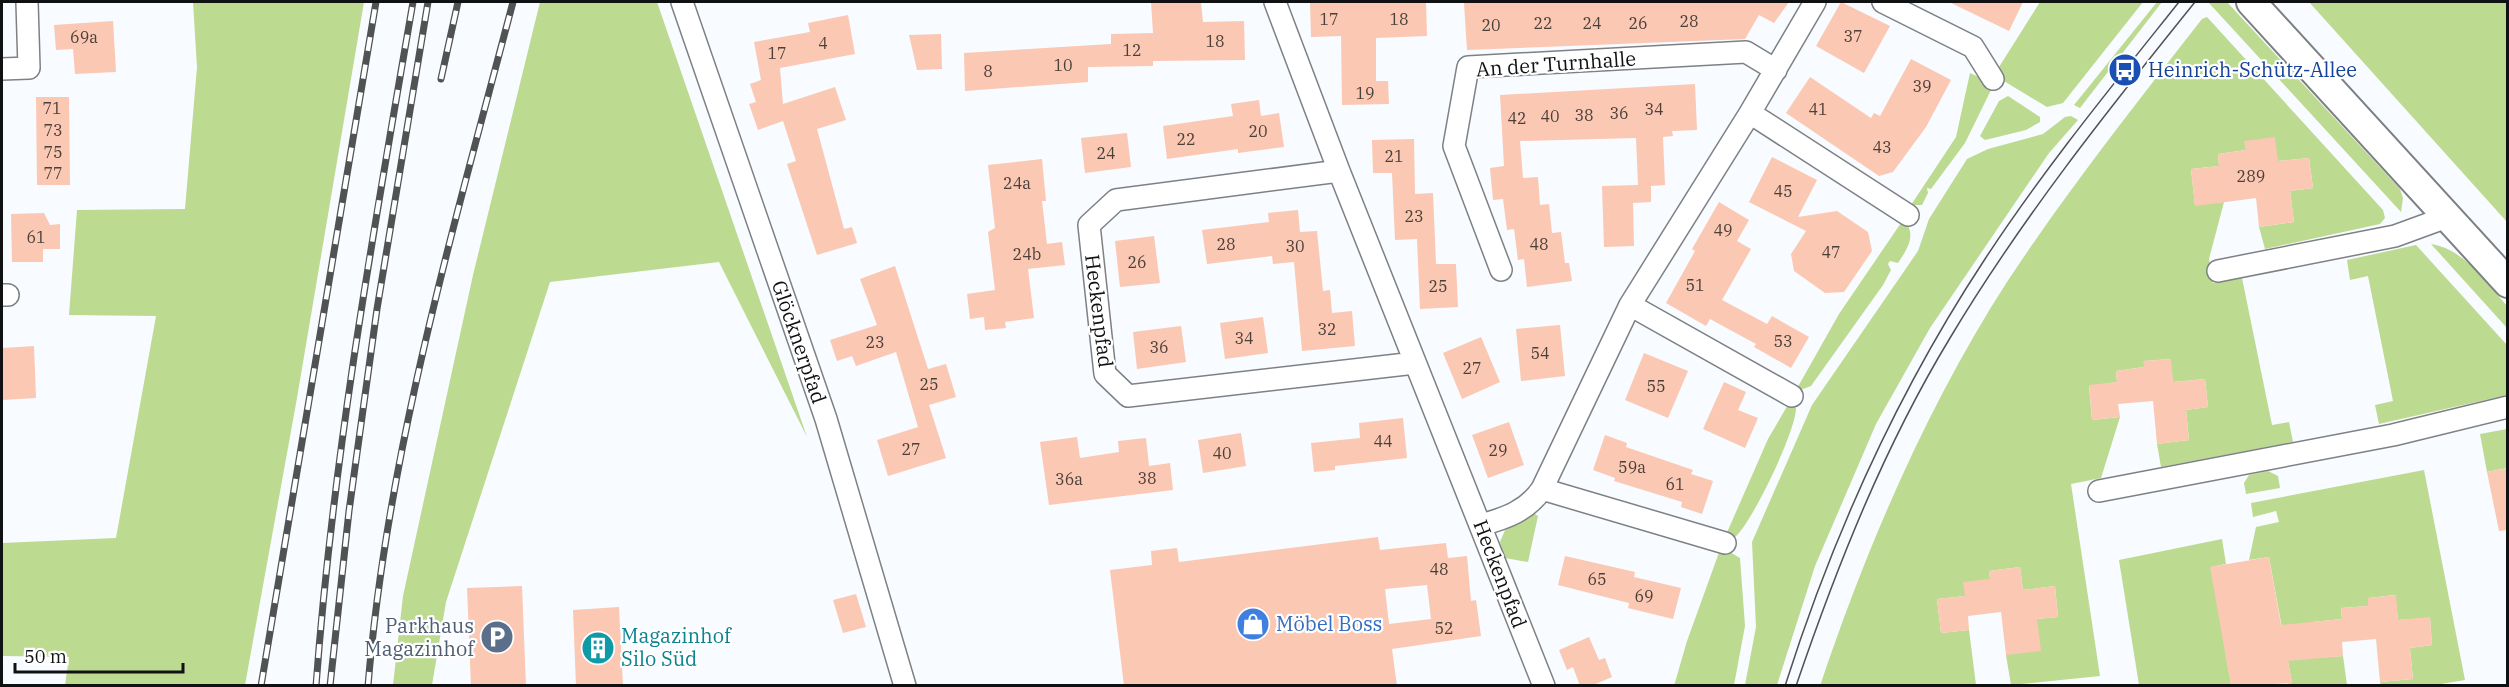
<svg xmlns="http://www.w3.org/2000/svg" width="2509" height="687" viewBox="0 0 2509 687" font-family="'IBM Plex Serif',serif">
<rect width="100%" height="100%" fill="#f8fbff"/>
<path fill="#bcda90" d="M 193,2 L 364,2 L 297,398 L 245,685 L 65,685 L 69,657 L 2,656 L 2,543 L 116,538 L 156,316 L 69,315 L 77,210 L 185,209 L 197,67 Z
M 540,2 L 657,2 L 807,437 L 719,262 L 550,282 L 446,602 L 432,685 L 393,685 L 403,596 L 473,275 Z
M 2040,2 L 2143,2 L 2063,103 L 2047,107 L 1994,75 Z
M 2157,2 L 2162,2 L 2080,108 L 2074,105 Z
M 2208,2 L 2227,2 L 2400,189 L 2403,198 L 2401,212 Z
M 2309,2 L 2507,2 L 2507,222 Z
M 2207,17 L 2383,210 L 2385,218 L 2380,224 L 2265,249 L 2259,227 L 2294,222 L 2290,191 L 2313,188 L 2309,158 L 2278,161 L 2245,142 L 2246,150 L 2218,154 L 2219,166 L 2191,169 L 2195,205 L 2224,202 L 2209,259 L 2213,283 L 2242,278 L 2272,425 L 2289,422 L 2293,442 L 2161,467 L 2157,444 L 2189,440 L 2186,410 L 2208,407 L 2205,379 L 2173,382 L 2170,359 L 2144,361 L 2144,367 L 2116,371 L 2117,382 L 2089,386 L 2092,420 L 2120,417 L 2101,478 L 2071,484 L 2100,676 L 2011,685 L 2006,655 L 2037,619 L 2058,617 L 2055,586 L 2023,590 L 2020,567 L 1989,571 L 1990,579 L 1965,596 L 1937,599 L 1941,633 L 1969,630 L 1976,685 L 1820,686 C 1867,546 1927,406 2007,282 C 2067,191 2135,105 2202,19 Z
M 1970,73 L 1990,82 L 1991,90 L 1965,143 L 1931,189 L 1927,188 L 1928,193 L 1922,205 L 1911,205 L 1956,137 Z
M 2008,96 L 2040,117 L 2040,122 L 2026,130 L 1985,140 L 1980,136 L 1999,101 Z
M 2071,116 L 2078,120 L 2049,153 L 1930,328 L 1876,424 L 1815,566 L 1777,685 L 1745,685 L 1756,627 L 1752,542 L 1812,405 L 1918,251 L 1929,219 L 1967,159 L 1988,149 L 2043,134 L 2065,117 Z
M 1903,220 C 1918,233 1907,250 1898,263 L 1890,261 L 1888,264 L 1891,270 L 1883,285 L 1811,386 L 1795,392 L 1839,314 Z
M 2431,244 C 2464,249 2486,282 2507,306 L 2507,328 Z
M 2416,245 L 2507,345 L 2507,395 L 2379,424 L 2375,405 L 2393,401 L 2368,276 L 2350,280 L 2347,260 Z
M 1789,403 L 1796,408 C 1796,431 1752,523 1735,537 L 1725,537 L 1768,439 Z
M 2507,429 L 2507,468 L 2487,472 L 2480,434 Z
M 2424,470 L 2465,680 L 2435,685 L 2381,685 L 2380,682 L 2413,679 L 2410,648 L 2432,645 L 2430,618 L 2398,620 L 2395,595 L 2368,598 L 2368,606 L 2341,608 L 2342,619 L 2312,622 L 2316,658 L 2343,656 L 2347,685 L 2280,685 L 2292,683 L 2269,557 L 2249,560 L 2256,527 L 2279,522 L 2276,511 L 2253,517 L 2251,503 Z
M 2268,471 L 2278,476 L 2280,488 L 2246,494 L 2244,483 L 2249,475 Z
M 1535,514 L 1538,516 L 1528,562 L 1505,558 L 1500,542 L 1505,530 Z
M 2222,539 L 2226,564 L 2211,567 L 2231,685 L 2139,685 L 2119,560 Z
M 1721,547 L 1740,558 L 1745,626 L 1734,685 L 1674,686 L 1687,641 Z"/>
<path fill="#fbc8b3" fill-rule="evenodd" d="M 1151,2 L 1201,2 L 1203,22 L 1244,21 L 1245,60 L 1153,61 L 1153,66 L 1088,67 L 1088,82 L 965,91 L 964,53 L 1111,44 L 1111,34 L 1153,33 Z
M 1310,2 L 1426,2 L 1427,36 L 1376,38 L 1376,81 L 1388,81 L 1389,104 L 1342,105 L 1341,36 L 1311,37 Z
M 1498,2 L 1789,2 L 1774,23 L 1759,15 L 1745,39 L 1467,50 L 1464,3 Z
M 1841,2 L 1890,26 L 1864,73 L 1816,46 Z
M 1949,2 L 2023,2 L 2009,31 Z
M 848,15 L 855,54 L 780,68 L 783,104 L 835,87 L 846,120 L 817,129 L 844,229 L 852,227 L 857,243 L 817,255 L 787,164 L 796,161 L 783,121 L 758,130 L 749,104 L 756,102 L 750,84 L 761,80 L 754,42 L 810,32 L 808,23 Z
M 113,21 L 116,72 L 75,74 L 73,49 L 56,50 L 54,25 Z
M 941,34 L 942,69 L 917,70 L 909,35 Z
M 1911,59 L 1951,80 L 1926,127 L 1893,172 L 1879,176 L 1786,113 L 1810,77 L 1871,118 L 1874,113 L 1880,116 Z
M 1695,84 L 1697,130 L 1672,131 L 1673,136 L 1663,137 L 1665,185 L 1651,186 L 1651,202 L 1633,203 L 1634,246 L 1604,247 L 1602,186 L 1638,185 L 1636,138 L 1520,141 L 1523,178 L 1538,177 L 1540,205 L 1549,204 L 1552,233 L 1561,232 L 1565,263 L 1569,263 L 1572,281 L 1527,287 L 1524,259 L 1518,260 L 1514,229 L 1507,230 L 1503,199 L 1493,200 L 1490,168 L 1504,166 L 1500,95 Z
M 36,97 L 69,97 L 70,185 L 37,185 Z
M 1259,100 L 1261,116 L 1279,113 L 1284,147 L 1238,153 L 1238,149 L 1167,159 L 1163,126 L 1233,116 L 1231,104 Z
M 1127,133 L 1131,167 L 1085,173 L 1081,138 Z
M 2275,137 L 2278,161 L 2309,158 L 2313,188 L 2290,191 L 2294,222 L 2259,227 L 2256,198 L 2195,206 L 2191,169 L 2219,166 L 2218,154 L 2246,150 L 2244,141 Z
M 1414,139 L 1415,194 L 1433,193 L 1436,264 L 1456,264 L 1458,307 L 1420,309 L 1417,239 L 1395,240 L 1392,173 L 1373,173 L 1372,140 Z
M 1772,157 L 1817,180 L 1798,217 L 1837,211 L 1868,232 L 1872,251 L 1844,292 L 1825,293 L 1794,271 L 1791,254 L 1806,231 L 1749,202 Z
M 1042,159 L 1046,201 L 1042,201 L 1047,244 L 1062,242 L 1065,265 L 1028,269 L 1034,318 L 1005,322 L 1006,328 L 985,330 L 984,317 L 970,319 L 967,294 L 995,290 L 988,232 L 995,228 L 988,165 Z
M 1719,202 L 1749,220 L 1737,241 L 1751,249 L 1722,300 L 1767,324 L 1772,316 L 1809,337 L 1791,368 L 1754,347 L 1756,344 L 1710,319 L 1706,326 L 1666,303 L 1695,251 L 1692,249 Z
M 1298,210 L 1300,232 L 1317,231 L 1323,291 L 1330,290 L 1332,313 L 1352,311 L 1355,346 L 1302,351 L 1294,262 L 1273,264 L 1272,256 L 1207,264 L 1202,230 L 1269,222 L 1268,213 Z
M 44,213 L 50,225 L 60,224 L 60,249 L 43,249 L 43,262 L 12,262 L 11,214 Z
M 1154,236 L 1160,283 L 1120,287 L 1115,241 Z
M 895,266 L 928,369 L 946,364 L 956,397 L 929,405 L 946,458 L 888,476 L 877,440 L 918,427 L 896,352 L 856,366 L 852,356 L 837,361 L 830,340 L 877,325 L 860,279 Z
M 1263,317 L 1268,353 L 1225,359 L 1220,323 Z
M 1560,325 L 1565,376 L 1521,381 L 1516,329 Z
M 1181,326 L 1186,362 L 1137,369 L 1133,332 Z
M 1481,337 L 1500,382 L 1462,399 L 1443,353 Z
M 34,346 L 36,398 L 2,400 L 2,348 Z
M 1644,353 L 1688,371 L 1668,418 L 1625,400 Z
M 2171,359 L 2173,382 L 2205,379 L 2208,407 L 2186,410 L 2189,440 L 2157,444 L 2153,401 L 2118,404 L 2120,417 L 2092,420 L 2089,385 L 2117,382 L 2116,371 L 2144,367 L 2143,361 Z
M 1724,382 L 1746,392 L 1738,410 L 1758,418 L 1745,448 L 1703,429 Z
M 1403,418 L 1407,458 L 1335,466 L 1335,470 L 1314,472 L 1311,443 L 1360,438 L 1359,423 Z
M 1509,422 L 1524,465 L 1488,478 L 1472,435 Z
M 1241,433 L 1246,466 L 1203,473 L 1198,440 Z
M 1605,435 L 1627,443 L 1626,447 L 1693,470 L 1691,474 L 1713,481 L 1702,514 L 1681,507 L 1682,502 L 1614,481 L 1615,478 L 1593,470 Z
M 1077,437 L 1080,458 L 1119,452 L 1118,441 L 1146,438 L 1149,466 L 1170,463 L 1173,490 L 1049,505 L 1040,442 Z
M 2508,468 L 2508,530 L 2499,531 L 2487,472 Z
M 1378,537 L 1380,550 L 1446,543 L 1448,558 L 1467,556 L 1471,601 L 1476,600 L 1481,636 L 1392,649 L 1397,686 L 1124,686 L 1110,570 L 1152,565 L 1151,551 L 1177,548 L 1179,562 ZM 1427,585 L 1431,619 L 1389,624 L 1385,589 Z
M 1565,556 L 1635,572 L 1634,577 L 1681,588 L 1673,619 L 1628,608 L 1629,603 L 1558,585 Z
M 2269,557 L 2281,625 L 2342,619 L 2341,608 L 2368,606 L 2368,598 L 2396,595 L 2398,620 L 2430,617 L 2432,645 L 2410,648 L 2413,679 L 2380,682 L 2376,639 L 2342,642 L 2343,656 L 2288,661 L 2292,683 L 2231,686 L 2210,567 Z
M 2020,567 L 2023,590 L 2055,586 L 2058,617 L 2037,619 L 2041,651 L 2006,655 L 2001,612 L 1968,616 L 1969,630 L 1941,633 L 1937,599 L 1965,596 L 1963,582 L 1990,579 L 1989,571 Z
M 522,586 L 526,686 L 471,686 L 467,588 Z
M 856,594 L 866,627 L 843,633 L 833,600 Z
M 619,607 L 623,686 L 576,686 L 573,610 Z
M 1589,637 L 1599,660 L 1605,658 L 1612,677 L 1591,686 L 1580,686 L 1573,667 L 1567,670 L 1559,650 Z"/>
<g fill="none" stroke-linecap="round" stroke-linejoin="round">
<g stroke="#7e8184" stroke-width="24">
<path id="street" d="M 682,2 L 826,419 L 905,686
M 1275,2 L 1339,171 L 1544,686
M 1883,2 L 1973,47 L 1993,79
M 2,69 L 29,68 L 27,2
M 1750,113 L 1908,215
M 1339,171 L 1116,200 L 1089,225 L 1105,374 L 1128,396 L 1415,363
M 1501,270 L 1454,146 L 1468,67 L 1746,52 L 1776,70
M 2218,271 L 2395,236 L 2447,217
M 2,295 L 8,295
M 1630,305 L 1792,396
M 1542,489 L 1725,543
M 2099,491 L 2393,435 L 2508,407
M 1481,525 C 1506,518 1527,511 1542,489 L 1630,305 L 1750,113 L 1815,2"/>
</g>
<g stroke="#7e8184" stroke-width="32">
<path id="secondary" d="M 2251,2 L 2508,283"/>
</g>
<use href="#street" stroke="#fff" stroke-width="21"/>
<use href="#secondary" stroke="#fff" stroke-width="28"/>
<path stroke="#505253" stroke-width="1.5" d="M 1785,686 C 1833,535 1898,391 1985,259 C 2044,169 2112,86 2179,2
M 1796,686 C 1837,566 1884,447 1950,338 C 2021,219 2108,110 2195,2"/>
<g stroke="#505253" stroke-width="7">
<path id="rail" d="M 441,79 L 458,2
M 261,686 L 376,2
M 316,686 C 333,455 374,229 413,2
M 330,686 L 349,511 L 377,309 L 428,2
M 368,686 C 387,453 454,227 513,2"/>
</g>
<use href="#rail" stroke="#fff" stroke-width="4.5" stroke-dasharray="14" stroke-linecap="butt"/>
</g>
<defs>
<g id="bus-disc" transform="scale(1.725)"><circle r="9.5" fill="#1a4fb4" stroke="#fff"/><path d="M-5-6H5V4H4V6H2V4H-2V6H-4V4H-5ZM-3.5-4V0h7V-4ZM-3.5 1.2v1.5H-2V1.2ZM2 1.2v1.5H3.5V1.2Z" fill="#fff"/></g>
<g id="shop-disc" transform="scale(1.725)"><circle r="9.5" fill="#3f7fe0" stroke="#fff"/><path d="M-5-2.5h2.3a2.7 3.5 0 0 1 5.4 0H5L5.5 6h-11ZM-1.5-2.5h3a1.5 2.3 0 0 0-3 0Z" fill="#fff"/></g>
<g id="parking-disc" transform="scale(1.725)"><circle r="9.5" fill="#5c6f8a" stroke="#fff"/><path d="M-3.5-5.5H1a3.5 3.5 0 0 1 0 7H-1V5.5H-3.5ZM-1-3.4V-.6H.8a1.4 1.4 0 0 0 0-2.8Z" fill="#fff"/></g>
<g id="building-disc" transform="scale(1.725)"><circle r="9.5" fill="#0f9aa8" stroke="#fff"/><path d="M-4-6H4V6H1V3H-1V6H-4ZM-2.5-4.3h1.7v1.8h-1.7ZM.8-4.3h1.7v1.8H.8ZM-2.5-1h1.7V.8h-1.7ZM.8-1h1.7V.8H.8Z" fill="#fff"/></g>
</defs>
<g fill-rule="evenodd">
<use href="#bus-disc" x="2125" y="70"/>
<use href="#shop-disc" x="1253" y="624"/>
<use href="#parking-disc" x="497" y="637"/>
<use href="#building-disc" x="598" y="648"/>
</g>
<g text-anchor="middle" stroke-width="4.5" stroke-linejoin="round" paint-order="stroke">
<g font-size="16" fill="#4b3f3a">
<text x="1329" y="25">17</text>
<text x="1399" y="25">18</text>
<text x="1689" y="27">28</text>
<text x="1543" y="29">22</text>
<text x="1592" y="29">24</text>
<text x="1638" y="29">26</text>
<text x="1491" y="31">20</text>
<text x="1853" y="42">37</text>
<text x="84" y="43">69a</text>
<text x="1215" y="47">18</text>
<text x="823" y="49">4</text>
<text x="1132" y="56">12</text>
<text x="777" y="59">17</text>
<text x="1063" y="71">10</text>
<text x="988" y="77">8</text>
<text x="1922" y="92">39</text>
<text x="1365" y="99">19</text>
<text x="52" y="114">71</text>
<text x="1654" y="115">34</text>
<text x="1818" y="115">41</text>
<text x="1619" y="119">36</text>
<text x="1584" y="121">38</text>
<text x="1550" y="122">40</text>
<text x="1517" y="124">42</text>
<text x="53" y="136">73</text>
<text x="1258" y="137">20</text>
<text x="1186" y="145">22</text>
<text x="1882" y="153">43</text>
<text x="53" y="158">75</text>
<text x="1106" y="159">24</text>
<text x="1394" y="162">21</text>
<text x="53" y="179">77</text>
<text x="2251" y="182">289</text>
<text x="1017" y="189">24a</text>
<text x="1783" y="197">45</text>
<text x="1414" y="222">23</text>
<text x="1723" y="236">49</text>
<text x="36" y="243">61</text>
<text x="1226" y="250">28</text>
<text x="1539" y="250">48</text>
<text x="1295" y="252">30</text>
<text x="1831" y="258">47</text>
<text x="1027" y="260">24b</text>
<text x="1137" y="268">26</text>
<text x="1695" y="291">51</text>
<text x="1438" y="292">25</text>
<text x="1327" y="335">32</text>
<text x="1244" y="344">34</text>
<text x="1783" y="347">53</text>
<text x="875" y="348">23</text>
<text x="1159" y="353">36</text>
<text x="1540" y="359">54</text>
<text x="1472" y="374">27</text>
<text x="929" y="390">25</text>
<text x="1656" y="392">55</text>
<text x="1383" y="447">44</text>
<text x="911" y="455">27</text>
<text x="1498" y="456">29</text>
<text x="1222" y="459">40</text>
<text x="1632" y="473">59a</text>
<text x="1147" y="484">38</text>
<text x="1069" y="485">36a</text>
<text x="1675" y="490">61</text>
<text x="1439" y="575">48</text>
<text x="1597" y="585">65</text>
<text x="1644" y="602">69</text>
<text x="1444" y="634">52</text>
</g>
<g font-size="20" fill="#101112" stroke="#fff">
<text transform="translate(1556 64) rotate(-4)" y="7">An der Turnhalle</text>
<text transform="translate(1099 311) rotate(83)" y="7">Heckenpfad</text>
<text transform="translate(799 342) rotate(71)" y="7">Glöcknerpfad</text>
<text transform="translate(1500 574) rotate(69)" y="7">Heckenpfad</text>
</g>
<g font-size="20" fill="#164399" stroke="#fff" text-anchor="start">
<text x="2148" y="77">Heinrich-Schütz-Allee</text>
</g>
<g font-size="20" fill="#366cbe" stroke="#fff" text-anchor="start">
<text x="1276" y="631">Möbel Boss</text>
</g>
<g font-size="20" fill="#4e5e75" stroke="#fff" text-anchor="end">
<text x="474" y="633">Parkhaus<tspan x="474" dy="23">Magazinhof</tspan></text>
</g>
<g font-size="20" fill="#0d838f" stroke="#fff" text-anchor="start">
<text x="621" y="643">Magazinhof<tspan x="621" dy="23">Silo Süd</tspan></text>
</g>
</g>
<rect width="2509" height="687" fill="none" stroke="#101112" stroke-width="6"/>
<path d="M15 663v9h168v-9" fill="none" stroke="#101112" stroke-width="3"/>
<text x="24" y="663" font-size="18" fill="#101112" stroke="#ffffff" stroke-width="4.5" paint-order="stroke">50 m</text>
</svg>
